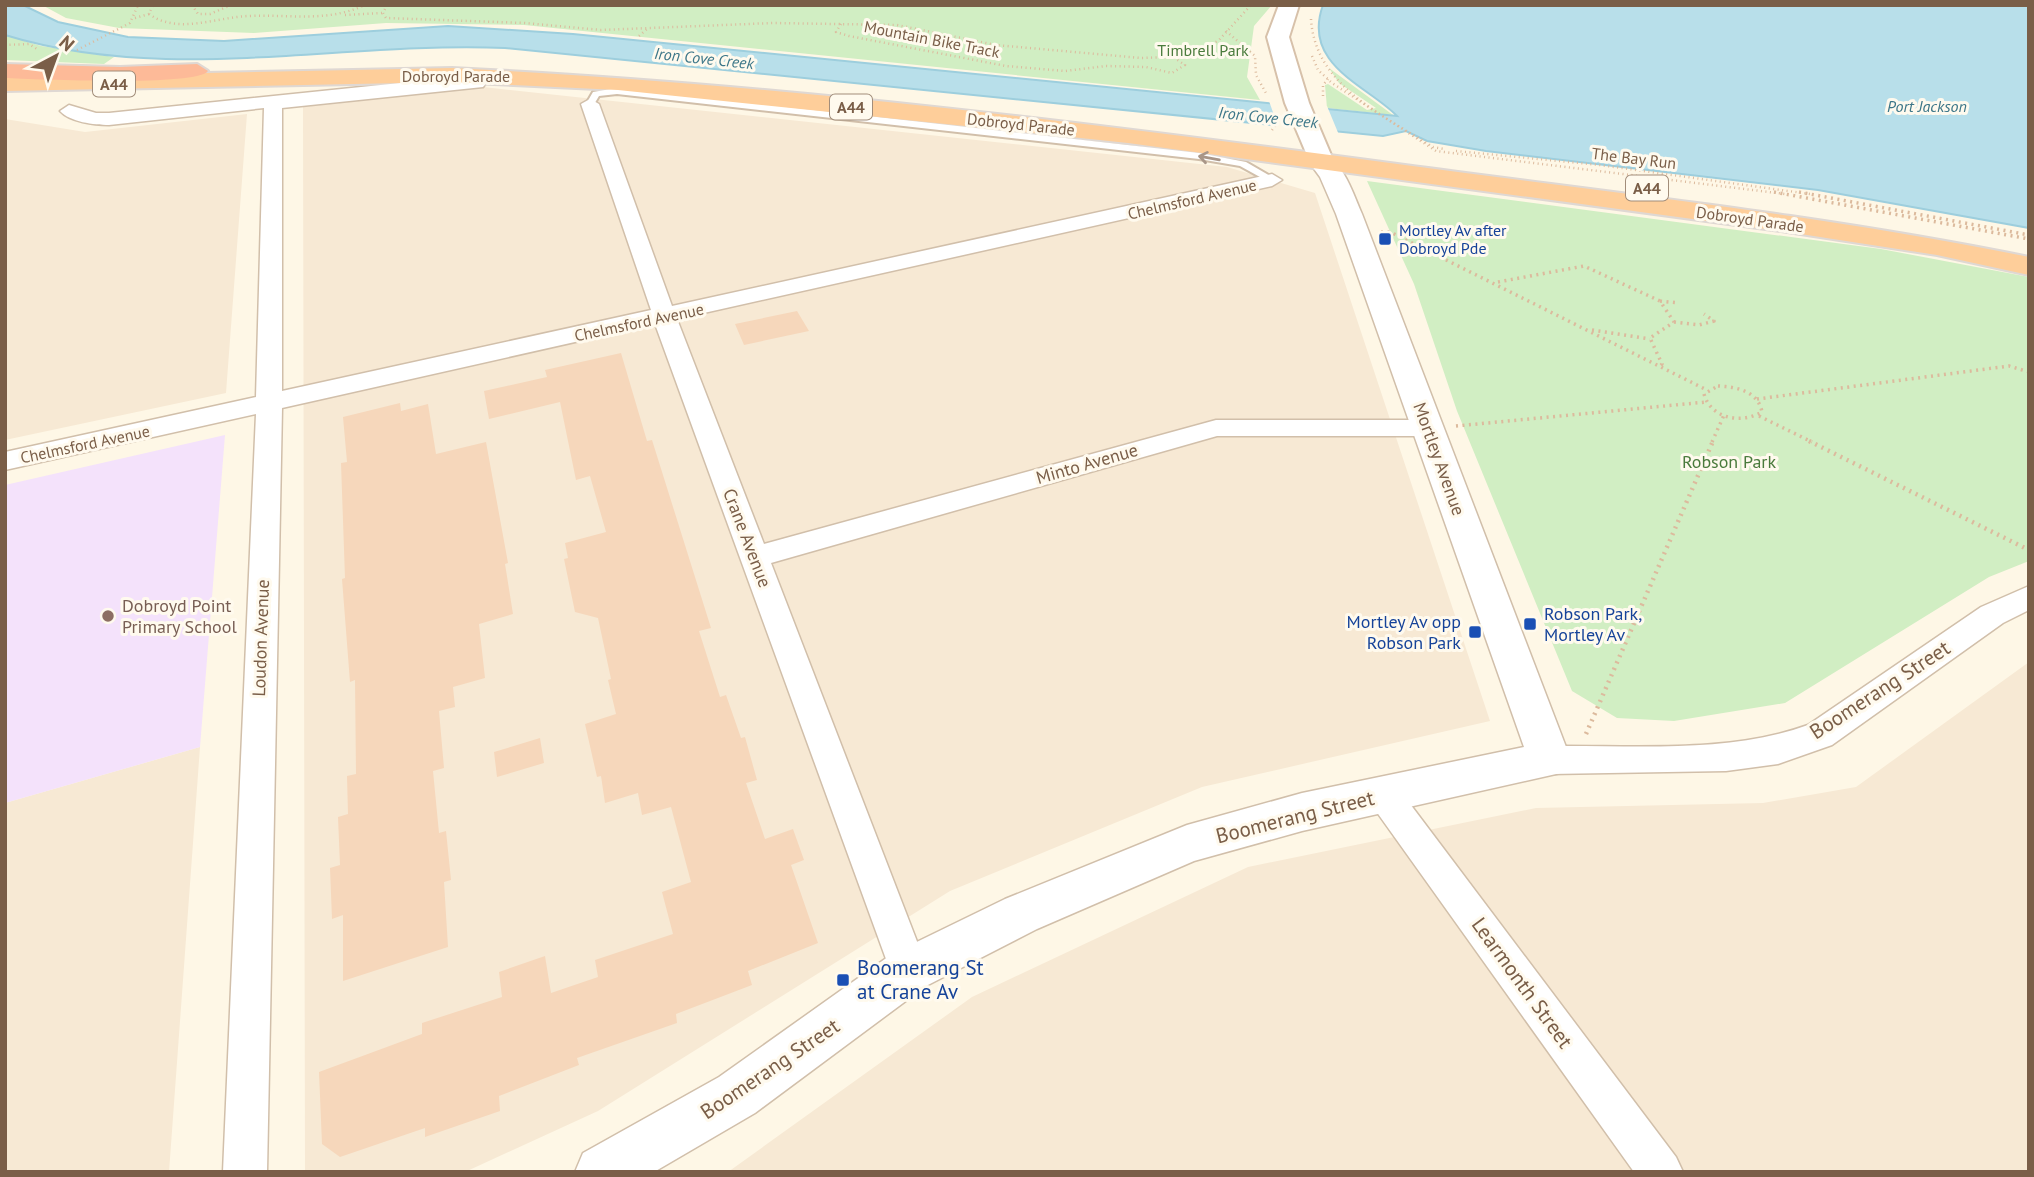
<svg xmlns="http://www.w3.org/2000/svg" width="2034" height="1177" viewBox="0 0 2034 1177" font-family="'PT Sans',sans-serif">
<rect width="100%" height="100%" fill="#fef7e6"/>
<path fill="#f7e9d4" d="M 483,87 L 1227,167 L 1315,193 L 1490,721 L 1202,787 L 950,891 L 598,1111 L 465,1172 L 305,1172 L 303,107 Z
M 247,114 L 226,393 L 5,440 L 5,119 L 85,132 Z
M 2029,662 L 2029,1172 L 728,1172 L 972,997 L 1248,867 L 1536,808 L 1763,803 L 1856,787 Z
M 200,747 L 169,1172 L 5,1172 L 5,803 Z"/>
<path fill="#f4e2fb" d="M 225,435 L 200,747 L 5,803 L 5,485 Z"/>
<path fill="#d1eec3" d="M 42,5 L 1272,5 L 1254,26 L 1247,77 L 1260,100 L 524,25 L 386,23 L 254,33 L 119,28 L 66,18 Z
M 5,35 L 41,46 L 114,57 L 104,64 L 5,60 Z
M 1329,68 L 1393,115 L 1327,108 L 1325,85 L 1328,84 L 1367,110 L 1376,108 L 1339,83 Z
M 1367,181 L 1881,249 L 2029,277 L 2029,561 L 1989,577 L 1785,703 L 1674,721 L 1617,718 L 1572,691 L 1457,411 L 1414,284 Z"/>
<path fill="#b8dfea" stroke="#9dcedd" stroke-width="2" d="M 5,5 L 23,5 L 58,22 L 128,37 L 224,41 L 448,26 L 573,34 L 1397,116 C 1368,86 1301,65 1323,5 L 2029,5 L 2029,228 L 1818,190 L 1486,151 L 1427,141 L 1406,131 L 1383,136 L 505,48 C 339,41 168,85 5,35 Z"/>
<path fill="#fef7e6" d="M 1269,101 L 1327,106 L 1339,135 L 1271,129 L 1276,121 Z"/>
<path fill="#f6d7bb" d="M 797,311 L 809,331 L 744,345 L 735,324 Z
M 621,353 L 647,441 L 652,440 L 711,628 L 699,631 L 720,697 L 726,695 L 741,738 L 745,737 L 757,780 L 746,783 L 765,839 L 793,829 L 804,860 L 791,865 L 818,943 L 748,971 L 752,985 L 676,1014 L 677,1023 L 577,1058 L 579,1065 L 499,1096 L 500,1111 L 425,1137 L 425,1128 L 340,1157 L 322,1144 L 319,1072 L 422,1034 L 422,1023 L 502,997 L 499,972 L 545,956 L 551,993 L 598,977 L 595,960 L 673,934 L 662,892 L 691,882 L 671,807 L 642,815 L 638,793 L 605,803 L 601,776 L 597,777 L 585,724 L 616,714 L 608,680 L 611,679 L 598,618 L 575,612 L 564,559 L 568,558 L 565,543 L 606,532 L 590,476 L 576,480 L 560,402 L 489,419 L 484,391 L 547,377 L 545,370 Z
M 400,403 L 401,411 L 428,404 L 436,454 L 486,442 L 508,563 L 505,564 L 513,614 L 479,624 L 485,678 L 453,687 L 455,707 L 439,711 L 444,768 L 433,771 L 439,833 L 446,831 L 451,880 L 444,882 L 448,947 L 343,981 L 343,915 L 332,919 L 330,868 L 340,865 L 338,817 L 348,814 L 347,776 L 356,774 L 355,680 L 350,682 L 342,579 L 345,578 L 341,463 L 347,462 L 343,417 Z
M 540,738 L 544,763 L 497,777 L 494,752 Z"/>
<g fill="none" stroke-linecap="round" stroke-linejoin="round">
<g stroke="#d1bfaa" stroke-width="4">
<path id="service" d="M 617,88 L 1199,153 L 1246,162 L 1277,180 L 1269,182 L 1240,166 L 1199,159 L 617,94 L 599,96 L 593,106 L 586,104 L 593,92 Z"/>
</g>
<g stroke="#d1bfaa" stroke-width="3">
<path id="minor" d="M 477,78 L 483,79 L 486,83 L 483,87 L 282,108 L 282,391 L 651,310 L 581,104 L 590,99 L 599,104 L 672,306 L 1272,174 L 1282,180 L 1272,186 L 677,319 L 764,544 L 1216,420 L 1428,420 L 1437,422 L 1441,428 L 1437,434 L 1428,436 L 1217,436 L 771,563 L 928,970 L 923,983 L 909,989 L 895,983 L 890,970 L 655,324 L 282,408 L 267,1172 L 223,1172 L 256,414 L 5,470 L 5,452 L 256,397 L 264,108 L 109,125 C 94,125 70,122 60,111 L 69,105 L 96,113 L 109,113 L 439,79 Z
M 2029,586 L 2029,610 L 2003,623 L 1832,745 L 1778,764 L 1726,771 L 1550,774 L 1538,770 L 1533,760 L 1538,750 L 1550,746 C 1635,745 1727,754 1808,725 L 1981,607 Z
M 1383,779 L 1395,784 L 1676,1157 L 1683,1172 L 1634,1172 L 1371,804 L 1366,794 L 1371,784 Z"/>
</g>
<g stroke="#d1bfaa" stroke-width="3">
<path id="tertiary" d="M 1321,155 C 1344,161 1353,194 1362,214 L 1571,760 L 1565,772 L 1302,831 L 1194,861 L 1037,929 L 926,986 L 755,1113 L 654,1172 L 575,1172 L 583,1153 L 719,1077 L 892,954 L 1005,899 L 1187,825 L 1302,793 L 1524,747 L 1336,214 L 1320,177 L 1309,162 L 1312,157 Z"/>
</g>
<g stroke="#d7c1aa" stroke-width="4">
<path id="secondary" d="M 1279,5 L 1299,5 L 1289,37 L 1309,103 L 1334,162 L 1330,167 L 1312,167 L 1285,103 L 1267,37 Z"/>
</g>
<g stroke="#dfd8d3" stroke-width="4">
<path id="trunk" d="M 452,68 C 771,83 1089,123 1405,165 C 1613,193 1823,215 2029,257 L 2029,275 L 1937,255 L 1781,231 L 1128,143 L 618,90 L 452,82 L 5,91 L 5,77 Z"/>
</g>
<g stroke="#dfd8d3" stroke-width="4">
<path id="motorway" d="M 5,64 L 120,67 L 197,64 L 208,71 C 197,87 33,79 5,78 Z"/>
</g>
<path stroke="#dcba9d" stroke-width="2.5" stroke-dasharray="1 3.5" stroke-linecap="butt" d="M 192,5 L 198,14 L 210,14 L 231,5
M 387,5 L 383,13 L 386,18 L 525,23 L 601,30 L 773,23 L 897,25 L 996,45 L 1141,58 L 1168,57 L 1204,49 L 1219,40 L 1251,5
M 149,14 C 178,35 216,17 249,16 C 289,14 326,23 365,5
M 345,15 L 383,13
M 135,18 L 149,14 L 153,5
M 1311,19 C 1315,86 1383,115 1433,147 L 1444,149
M 841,24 L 836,32 L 849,36 L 1006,66 L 1065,71 L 1106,66 L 1146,67 L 1172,73 L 1185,65 L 1173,57
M 1226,31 L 1255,56 L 1256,75 L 1267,95
M 639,36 L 649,27
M 5,45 L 29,44 L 37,49
M 77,50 L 130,23 L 138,5
M 1312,56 L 1318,70 L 1332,83 L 1436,151 L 1785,194
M 1323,96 L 1323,85 L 1328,79
M 1272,130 L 1278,122
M 1456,151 L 1600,165 L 1810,194"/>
<path stroke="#dcba9d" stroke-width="3.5" stroke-dasharray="2 4.5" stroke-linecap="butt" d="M 1774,192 L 2029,239
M 1799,192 L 2029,235
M 1381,232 L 1390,232 L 1707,390
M 1498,282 L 1584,266 L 1660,301 L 1674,322 L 1650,338 L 1662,364 L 1660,366
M 1660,301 L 1679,303
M 1674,322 L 1699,325 L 1714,321 L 1704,314
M 1592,330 L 1650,339
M 1718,386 C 1737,387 1758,391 1762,412 C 1741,424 1711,419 1704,394 Z
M 1757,399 L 2009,366 L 2029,372
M 1759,416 L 1812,442
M 1456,426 L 1706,402
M 1712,442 L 1724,415"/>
<path stroke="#dcba9d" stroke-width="4.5" stroke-dasharray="2 5" stroke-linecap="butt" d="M 1809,441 L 2029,550
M 1586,734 L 1713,441"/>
<use href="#service" fill="#fff" fill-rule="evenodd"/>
<use href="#minor" fill="#fff" fill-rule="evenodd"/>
<use href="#tertiary" fill="#fff" fill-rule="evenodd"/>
<use href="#secondary" fill="#fff" fill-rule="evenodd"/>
<use href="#trunk" fill="#fece9a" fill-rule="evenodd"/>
<use href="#motorway" fill="#fdba98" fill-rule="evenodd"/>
</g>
<defs><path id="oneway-shaft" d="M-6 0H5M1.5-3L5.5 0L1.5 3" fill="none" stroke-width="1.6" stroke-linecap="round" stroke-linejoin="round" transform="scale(1.75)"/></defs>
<use stroke="#a99688" href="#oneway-shaft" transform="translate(1209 158) rotate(-170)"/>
<g fill="#1a4fb4" stroke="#fffaee" stroke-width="2.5">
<rect x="1378" y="232" width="14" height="14" rx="3.5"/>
<rect x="1523" y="617" width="14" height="14" rx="3.5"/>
<rect x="1468" y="625" width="14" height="14" rx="3.5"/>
<rect x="836" y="973" width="14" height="14" rx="3.5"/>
</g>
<circle fill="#8d6e63" stroke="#fffaee" stroke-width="2.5" cx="108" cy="616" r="7"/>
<g text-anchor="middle" stroke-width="6" stroke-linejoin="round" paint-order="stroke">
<g font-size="16" fill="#7a5e48" stroke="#fffaee">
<text transform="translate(932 39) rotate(11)" y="6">Mountain Bike Track</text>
<text x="456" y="82">Dobroyd Parade</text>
<text transform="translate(1021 124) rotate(6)" y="6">Dobroyd Parade</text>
<text transform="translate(1634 158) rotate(7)" y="6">The Bay Run</text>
<text transform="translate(1192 199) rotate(-13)" y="6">Chelmsford Avenue</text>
<text transform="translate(1750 219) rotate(8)" y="6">Dobroyd Parade</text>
<text transform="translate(639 322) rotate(-12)" y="6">Chelmsford Avenue</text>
<text transform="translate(85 444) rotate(-12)" y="6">Chelmsford Avenue</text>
</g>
<g font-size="16" fill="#4a7b3c" stroke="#fffaee">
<text x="1203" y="56">Timbrell Park</text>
</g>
<g font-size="16" font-style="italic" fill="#3c7688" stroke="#fffaee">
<text transform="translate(704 58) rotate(6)" y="6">Iron Cove Creek</text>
<text x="1927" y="112">Port Jackson</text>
<text transform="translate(1268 117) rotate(6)" y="6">Iron Cove Creek</text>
</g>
<g fill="#fffaee" stroke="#a28d7a" stroke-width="2">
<rect x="93" y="71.5" width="42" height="25" rx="5"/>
<rect x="830" y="94.5" width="42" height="25" rx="5"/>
<rect x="1626" y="175.5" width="42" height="25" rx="5"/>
</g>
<g font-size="16" font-weight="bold" fill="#7a5e48">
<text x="114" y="90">A44</text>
<text x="851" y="113">A44</text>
<text x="1647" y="194">A44</text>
</g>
<g font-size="16" fill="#164399" stroke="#fffaee" text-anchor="start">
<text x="1399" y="236">Mortley Av after<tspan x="1399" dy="18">Dobroyd Pde</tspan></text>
</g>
<g font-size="18" fill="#7a5e48" stroke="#fffaee">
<text transform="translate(1439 459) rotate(70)" y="6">Mortley Avenue</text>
<text transform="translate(1087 464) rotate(-16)" y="6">Minto Avenue</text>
<text transform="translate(747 538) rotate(69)" y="6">Crane Avenue</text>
<text transform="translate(261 638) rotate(-88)" y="6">Loudon Avenue</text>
</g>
<g font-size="18" fill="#4a7b3c" stroke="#fffaee">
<text x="1729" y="468">Robson Park</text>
</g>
<g font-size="18" fill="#785e54" stroke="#fffaee" text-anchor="start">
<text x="122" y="612">Dobroyd Point<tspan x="122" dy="21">Primary School</tspan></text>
</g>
<g font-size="18" fill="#164399" stroke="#fffaee" text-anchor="start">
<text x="1544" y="620">Robson Park,<tspan x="1544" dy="21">Mortley Av</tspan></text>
<text x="1461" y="628" text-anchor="end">Mortley Av opp<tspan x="1461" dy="21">Robson Park</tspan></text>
</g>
<g font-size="21" fill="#7a5e48" stroke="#fffaee">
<text transform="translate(1880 690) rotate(-33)" y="7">Boomerang Street</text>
<text transform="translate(1295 817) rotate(-14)" y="7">Boomerang Street</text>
<text transform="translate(1522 983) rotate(54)" y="7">Learmonth Street</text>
<text transform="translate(770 1069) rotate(-34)" y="7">Boomerang Street</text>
</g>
<g font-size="21" fill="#164399" stroke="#fffaee" text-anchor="start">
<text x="857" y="975">Boomerang St<tspan x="857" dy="24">at Crane Av</tspan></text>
</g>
</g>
<rect width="2034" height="1177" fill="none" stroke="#7a5e48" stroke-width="14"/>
<g transform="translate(56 56) rotate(41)" stroke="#fffaee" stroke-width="5" paint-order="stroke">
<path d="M0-5L12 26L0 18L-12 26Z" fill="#7a5e48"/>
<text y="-10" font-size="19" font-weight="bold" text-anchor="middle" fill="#7a5e48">N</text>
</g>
</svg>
